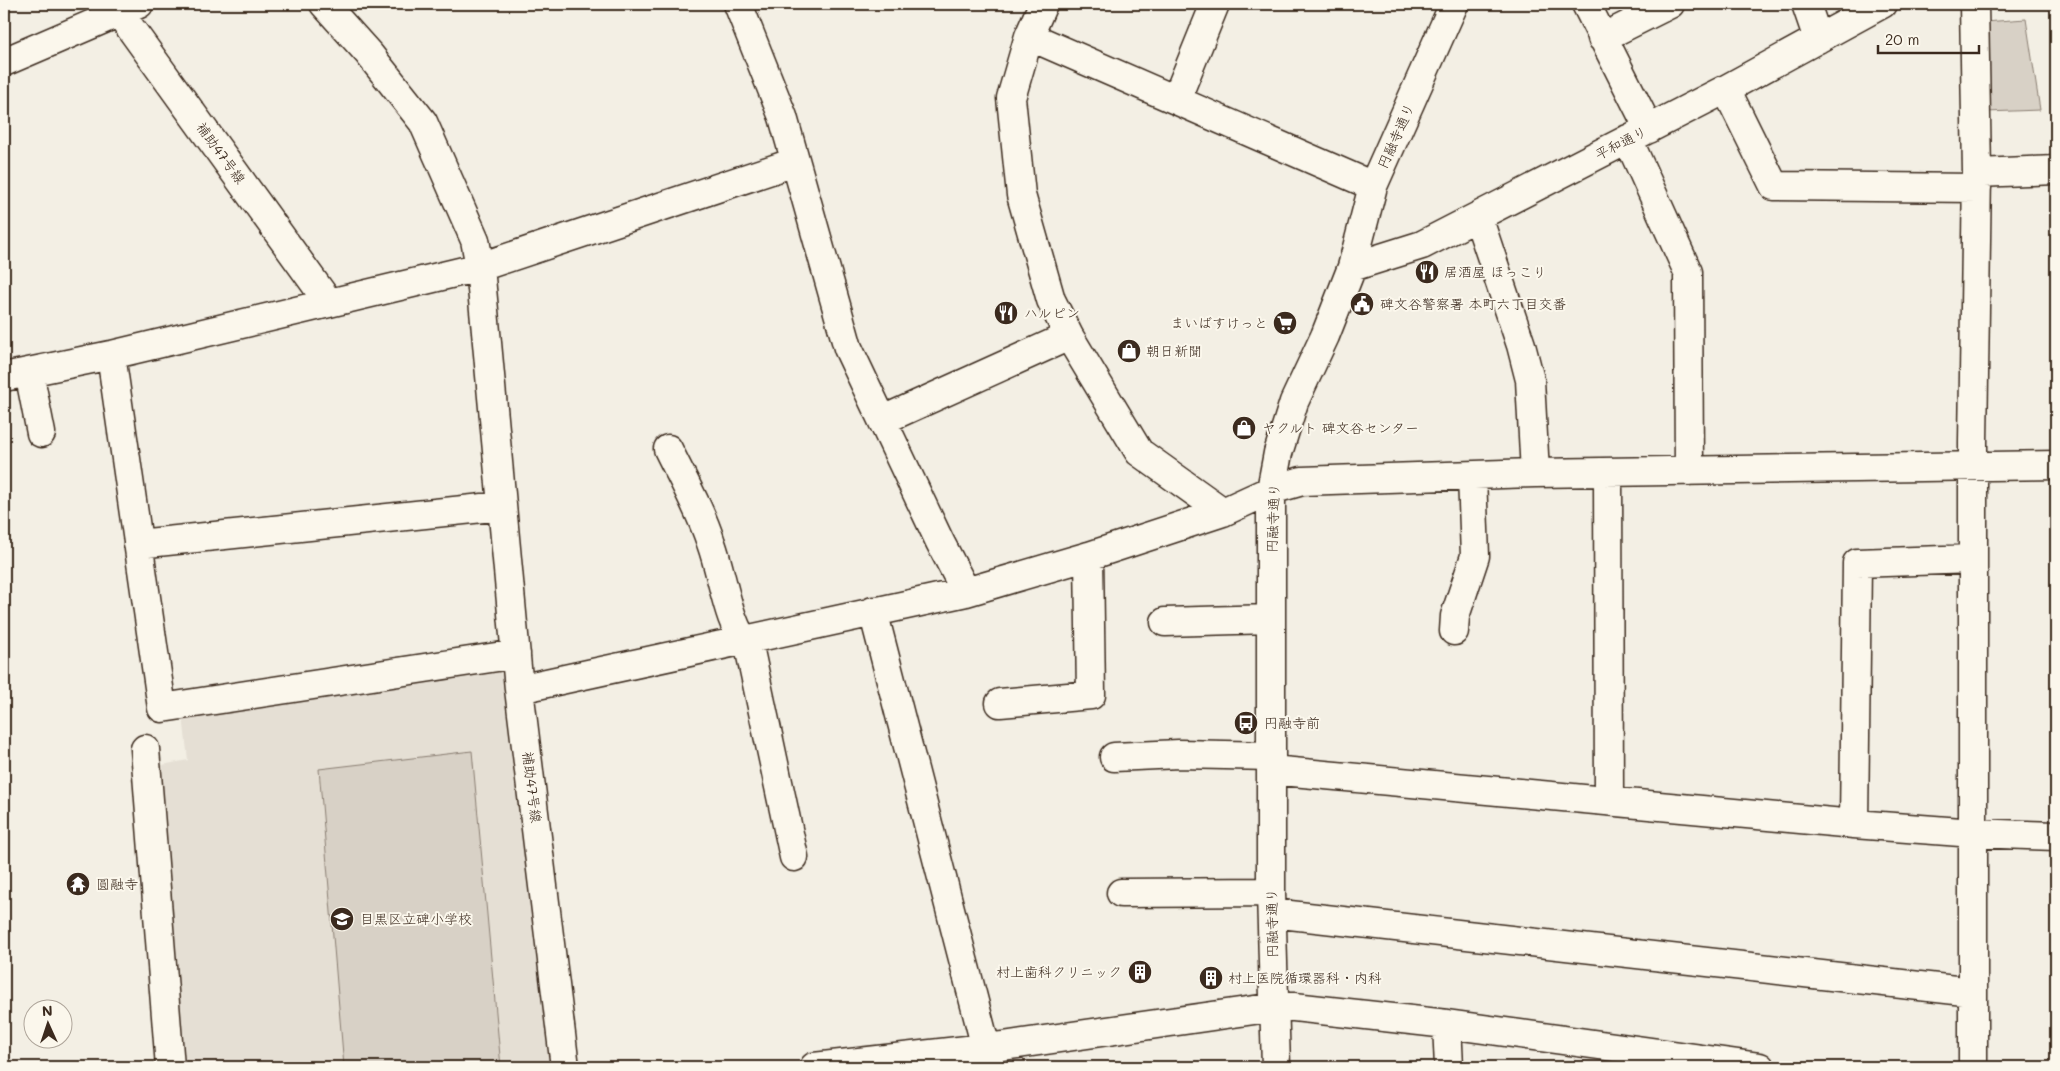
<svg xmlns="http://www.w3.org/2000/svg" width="2060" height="1071" viewBox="0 0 2060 1071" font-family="Mali,'Klee One',sans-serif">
<rect width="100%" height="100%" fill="#f3efe4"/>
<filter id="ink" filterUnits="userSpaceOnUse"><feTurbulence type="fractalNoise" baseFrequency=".02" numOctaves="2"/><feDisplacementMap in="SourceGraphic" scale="10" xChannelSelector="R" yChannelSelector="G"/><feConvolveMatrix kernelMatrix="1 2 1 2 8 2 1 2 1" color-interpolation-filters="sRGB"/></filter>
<g filter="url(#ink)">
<path fill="#e5dfd4" d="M 505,665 L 550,1067 L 165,1067 L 136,770 L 188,760 L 183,716 Z"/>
<path fill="#d8d1c6" stroke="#8a7e72" d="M 2026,19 L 2040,110 L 1986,112 L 1984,22 Z
M 472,751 L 501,1067 L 344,1067 L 319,769 Z"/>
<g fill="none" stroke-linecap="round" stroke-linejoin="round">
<g stroke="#3b2a1e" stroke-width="31">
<path id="minor" d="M 113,4 L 329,303
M 324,4 L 369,54 L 423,122 L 475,240 L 480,267 L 519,689 L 565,1067
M 738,4 L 783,117 L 848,348 L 940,542 L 966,592
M 1043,4 L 1029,36 L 1011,98 L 1021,195 L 1051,300 L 1069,336 L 1139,452 L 1223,512
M 1586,4 L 1649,129
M 1806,4 L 1818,39
M 1029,36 L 1373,186
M 1602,38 L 1670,4
M 4,62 L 139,4
M 1726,89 L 1774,186 L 1977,188
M 1176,100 L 1215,4
M 1628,139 L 1688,272 L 1689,471
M 1977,173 L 2056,170
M 1478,217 L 1521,345 L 1530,380 L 1535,473
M 1352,267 L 1422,245 L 1726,89 L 1882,4
M 111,355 L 162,708 L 516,654
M 29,372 L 41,433
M 4,377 L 111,355 L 480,267 L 795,162
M 883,420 L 1069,336
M 668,449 C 683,480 701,511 711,543 C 724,579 726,620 750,651 L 794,857
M 1608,473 L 1609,801
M 138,544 L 502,506
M 873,611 L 986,1048
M 1165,622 L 1271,619
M 1454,631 L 1455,616 L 1475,556 L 1472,476
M 519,689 L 966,592 L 1089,556 L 1223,512 L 1271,490 L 1302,481 L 1535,473 L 2056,465
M 1000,703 L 1091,695 L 1089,556
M 145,749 L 170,1067
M 1114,757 L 1179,754 L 1271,756
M 1271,770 L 1854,824 L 1974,833 L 2056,836
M 1854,824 L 1857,563 L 1973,559
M 1121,893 L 1271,892
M 1272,913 L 1973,992
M 1447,1024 L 1449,1067
M 814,1067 L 1003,1046 L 1275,1007 L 1294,1007 L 1447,1024 L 1760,1067
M 1276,1067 L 1271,892 L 1271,490 L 1278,453 L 1294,402 L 1325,336 L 1352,267 L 1373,186 L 1454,4
M 1973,1067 L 1973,442 L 1977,173 L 1974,4"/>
</g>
<use href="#minor" stroke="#fbf7ec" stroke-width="28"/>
</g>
</g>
<defs>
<g id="restaurant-disc" transform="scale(1.25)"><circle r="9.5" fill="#3b2a1e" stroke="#fbf7ec"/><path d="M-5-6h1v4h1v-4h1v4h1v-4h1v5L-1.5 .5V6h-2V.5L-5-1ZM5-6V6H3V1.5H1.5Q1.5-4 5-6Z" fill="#fff"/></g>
<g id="civic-disc" transform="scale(1.25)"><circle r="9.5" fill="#3b2a1e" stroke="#fbf7ec"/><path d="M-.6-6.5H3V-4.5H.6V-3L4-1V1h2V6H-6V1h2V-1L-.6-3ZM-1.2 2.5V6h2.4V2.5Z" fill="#fff"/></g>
<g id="supermarket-disc" transform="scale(1.25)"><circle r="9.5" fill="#3b2a1e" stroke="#fbf7ec"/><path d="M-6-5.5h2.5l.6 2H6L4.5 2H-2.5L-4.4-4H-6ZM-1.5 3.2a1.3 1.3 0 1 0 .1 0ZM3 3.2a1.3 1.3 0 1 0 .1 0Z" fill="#fff"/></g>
<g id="shop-disc" transform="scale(1.25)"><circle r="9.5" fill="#3b2a1e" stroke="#fbf7ec"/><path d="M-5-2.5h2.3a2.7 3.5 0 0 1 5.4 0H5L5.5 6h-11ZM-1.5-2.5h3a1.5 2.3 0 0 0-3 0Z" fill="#fff"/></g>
<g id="bus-disc" transform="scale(1.25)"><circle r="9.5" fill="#3b2a1e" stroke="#fbf7ec"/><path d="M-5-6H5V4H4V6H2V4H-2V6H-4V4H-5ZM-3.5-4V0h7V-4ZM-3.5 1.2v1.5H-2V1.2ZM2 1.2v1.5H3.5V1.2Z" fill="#fff"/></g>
<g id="temple-disc" transform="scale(1.25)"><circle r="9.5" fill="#3b2a1e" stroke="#fbf7ec"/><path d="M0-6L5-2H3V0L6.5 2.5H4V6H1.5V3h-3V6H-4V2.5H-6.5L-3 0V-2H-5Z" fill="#fff"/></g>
<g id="school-disc" transform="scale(1.25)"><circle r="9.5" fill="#3b2a1e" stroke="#fbf7ec"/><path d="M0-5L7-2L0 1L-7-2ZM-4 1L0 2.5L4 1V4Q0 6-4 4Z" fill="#fff"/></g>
<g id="building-disc" transform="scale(1.25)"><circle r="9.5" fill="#3b2a1e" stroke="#fbf7ec"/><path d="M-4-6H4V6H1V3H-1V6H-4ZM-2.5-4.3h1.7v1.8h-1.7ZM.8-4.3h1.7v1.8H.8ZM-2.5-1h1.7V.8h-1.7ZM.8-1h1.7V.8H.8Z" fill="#fff"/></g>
</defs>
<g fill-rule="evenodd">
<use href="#restaurant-disc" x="1427" y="272"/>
<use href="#civic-disc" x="1362" y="304"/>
<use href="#restaurant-disc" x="1006" y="313"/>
<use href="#supermarket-disc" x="1285" y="323"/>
<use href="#shop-disc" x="1129" y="351"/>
<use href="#shop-disc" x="1244" y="428"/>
<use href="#bus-disc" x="1246" y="723"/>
<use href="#temple-disc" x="78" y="884"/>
<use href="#school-disc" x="342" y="919"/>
<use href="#building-disc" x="1140" y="972"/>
<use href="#building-disc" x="1211" y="978"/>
</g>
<g text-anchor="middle" stroke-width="4" stroke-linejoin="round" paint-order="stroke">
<g font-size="14" fill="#3b2a1e" stroke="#fbf7ec">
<text transform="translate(1396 136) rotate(-66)" y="5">円融寺通り</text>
<text transform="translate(1621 143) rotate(-27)" y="5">平和通り</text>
<text transform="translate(221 153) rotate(54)" y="5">補助47号線</text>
<text transform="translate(1273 518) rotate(-88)" y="5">円融寺通り</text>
<text transform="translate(532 787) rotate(83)" y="5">補助47号線</text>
<text transform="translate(1272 923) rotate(-91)" y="5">円融寺通り</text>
</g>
<g font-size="14" fill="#3b2a1e" stroke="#fbf7ec" text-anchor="start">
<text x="1444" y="277">居酒屋 ほっこり</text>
<text x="1380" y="309">碑文谷警察署 本町六丁目交番</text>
<text x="1024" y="318">ハルピン</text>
<text x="1268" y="328" text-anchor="end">まいばすけっと</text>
<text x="1146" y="356">朝日新聞</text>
<text x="1262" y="433">ヤクルト 碑文谷センター</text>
<text x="1264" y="728">円融寺前</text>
<text x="96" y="889">圓融寺</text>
<text x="360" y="924">目黒区立碑小学校</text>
<text x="1122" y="977" text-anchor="end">村上歯科クリニック</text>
<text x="1228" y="983">村上医院循環器科・内科</text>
</g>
</g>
<rect width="2060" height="1071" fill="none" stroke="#fbf7ec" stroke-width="20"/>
<rect x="10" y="10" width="2040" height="1051" fill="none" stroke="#3b2a1e" stroke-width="2" filter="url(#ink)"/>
<g transform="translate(48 1024) rotate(357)"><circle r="24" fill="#fbf7ec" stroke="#aea59a"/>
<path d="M0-4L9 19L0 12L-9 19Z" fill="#3b2a1e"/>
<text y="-8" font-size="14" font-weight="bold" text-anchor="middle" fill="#3b2a1e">N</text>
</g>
<path d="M1878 45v8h101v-8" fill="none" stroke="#3b2a1e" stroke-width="2.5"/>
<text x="1885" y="45" font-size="15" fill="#3b2a1e" stroke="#fbf7ec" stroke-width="4" paint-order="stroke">20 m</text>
</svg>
